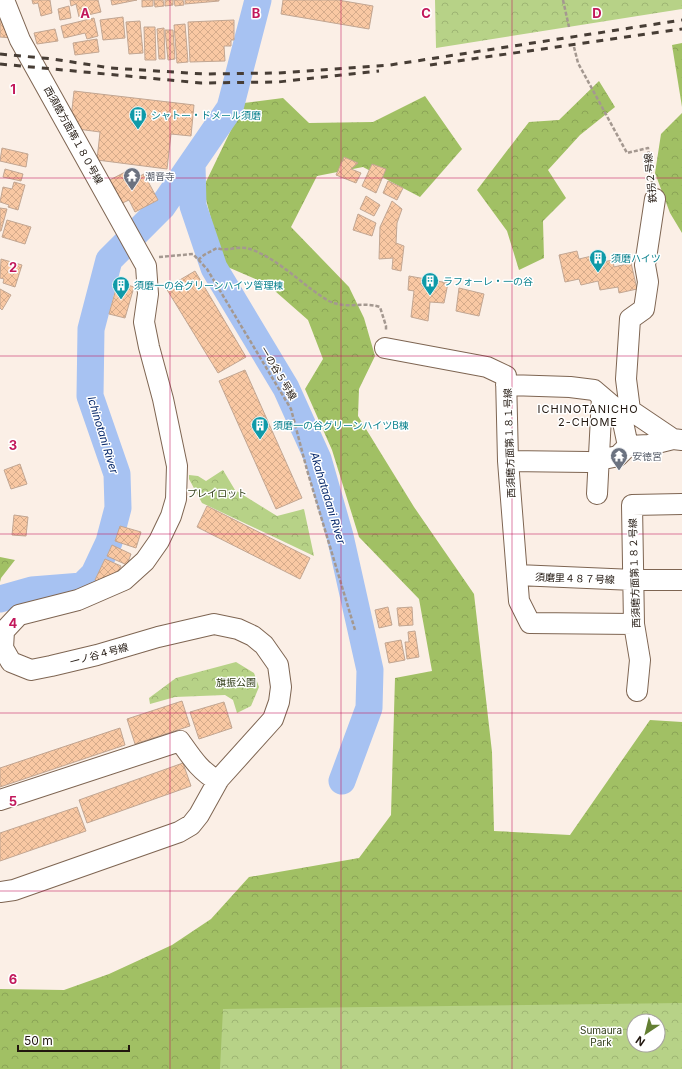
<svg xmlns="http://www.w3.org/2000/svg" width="682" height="1069" viewBox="0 0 682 1069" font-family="Inter,'Noto Sans JP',sans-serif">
<defs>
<pattern id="forest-crowns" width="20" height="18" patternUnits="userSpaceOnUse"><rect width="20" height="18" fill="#a1c064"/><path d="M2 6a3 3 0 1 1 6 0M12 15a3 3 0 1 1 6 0" fill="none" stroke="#8aa456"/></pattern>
<pattern id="park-crowns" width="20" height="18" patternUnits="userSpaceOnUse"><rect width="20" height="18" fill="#b7d287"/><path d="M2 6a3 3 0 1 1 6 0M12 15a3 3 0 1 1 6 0" fill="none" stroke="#9db473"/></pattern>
<pattern id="building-cross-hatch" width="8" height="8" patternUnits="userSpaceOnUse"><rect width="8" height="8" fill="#f9c8a3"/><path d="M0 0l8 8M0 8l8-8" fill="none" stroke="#d5ab8b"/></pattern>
</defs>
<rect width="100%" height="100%" fill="#fbefe6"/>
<path fill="url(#forest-crowns)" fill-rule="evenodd" d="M 682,43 L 682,107 L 672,45 Z
M 599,81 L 615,107 L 580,135 L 548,170 L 566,198 L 543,221 L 544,258 L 519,270 L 507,231 L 477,190 L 529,122 L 559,120 Z
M 425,96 L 462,149 L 420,197 L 363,167 L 317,176 L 291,227 L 349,287 L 364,318 L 375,356 L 359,389 L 358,416 L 414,507 L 474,594 L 492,752 L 494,831 L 570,835 L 650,720 L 682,722 L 682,1069 L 0,1069 L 0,989 L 64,990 L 109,974 L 172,945 L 211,919 L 249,877 L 359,858 L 391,815 L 395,678 L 432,671 L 419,599 L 359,537 L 332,450 L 305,389 L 323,359 L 308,320 L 267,284 L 223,265 L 203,188 L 244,103 L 283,98 L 309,123 L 373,122 ZM 634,1021 L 658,1021 L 658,1045 L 634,1045 Z
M 682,113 L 682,233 L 670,213 L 655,173 L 661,134 Z
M 0,557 L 15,560 L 1,578 L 0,582 Z"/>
<path fill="url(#park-crowns)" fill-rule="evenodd" d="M 435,0 L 682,0 L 682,9 L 436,48 Z
M 223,470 L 235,490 L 277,516 L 304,509 L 314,556 L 202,503 L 189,479 L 189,475 L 198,476 L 206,481 Z
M 236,662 L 254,673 L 259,687 L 251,706 L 237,713 L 233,700 L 225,695 L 175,697 L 150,704 L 149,698 L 176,678 Z
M 682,1003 L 682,1069 L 220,1069 L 223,1009 ZM 634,1021 L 658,1021 L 658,1045 L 634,1045 Z"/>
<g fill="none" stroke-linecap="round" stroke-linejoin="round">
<path stroke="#a7c2f2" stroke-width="27" d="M 192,164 L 193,206 L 214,268 L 286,388 L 318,459 L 340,536 L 370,670 L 369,708 L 342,781
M 0,599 L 32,590 L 82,586 L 94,574 L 109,542 L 118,508 L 117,474 L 90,396 L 91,329 L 109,260 L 162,207 L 230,108 L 258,0"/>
</g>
<path fill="url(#building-cross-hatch)" stroke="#c2a692" d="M 32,0 L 50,0 L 52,13 L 41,16 L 38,3 L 33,4 Z
M 70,0 L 98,0 L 101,12 L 79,17 L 76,4 L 71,6 Z
M 111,0 L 137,0 L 112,5 Z
M 142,0 L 153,0 L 153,6 L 142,7 Z
M 154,0 L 163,0 L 164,6 L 155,7 Z
M 165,0 L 173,0 L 173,5 L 165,6 Z
M 174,0 L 183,0 L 184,5 L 175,6 Z
M 185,0 L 219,0 L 219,1 L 185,4 Z
M 283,0 L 338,0 L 373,6 L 369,29 L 281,14 Z
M 69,6 L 71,18 L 60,20 L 58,9 Z
M 123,17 L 125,38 L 103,40 L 100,20 Z
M 5,18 L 12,38 L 0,37 L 0,19 Z
M 94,18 L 98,36 L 87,39 L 85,33 L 64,38 L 61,26 Z
M 234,20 L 234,40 L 231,40 L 231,46 L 224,46 L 225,61 L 190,62 L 188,22 Z
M 140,21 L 143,53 L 129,54 L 126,22 Z
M 185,24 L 188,62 L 177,63 L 174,25 Z
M 144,27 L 155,27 L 156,60 L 145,60 Z
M 164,28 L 165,59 L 159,59 L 157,29 Z
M 55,29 L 58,41 L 37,44 L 34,33 Z
M 165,30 L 173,30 L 175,59 L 168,60 Z
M 97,39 L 99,52 L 75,55 L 73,43 Z
M 74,91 L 194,105 L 191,136 L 171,134 L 167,169 L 97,160 L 100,132 L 70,128 Z
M 2,148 L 28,154 L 26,167 L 0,161 Z
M 344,157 L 358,163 L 351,169 L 361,173 L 356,183 L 336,175 Z
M 372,164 L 386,169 L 376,193 L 362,186 Z
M 5,169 L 23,174 L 21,181 L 3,177 Z
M 127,171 L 132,180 L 144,174 L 158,200 L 135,212 L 129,200 L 118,205 L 106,182 Z
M 388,181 L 403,188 L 397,200 L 383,193 Z
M 14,182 L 25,185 L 18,210 L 8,207 L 9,205 L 0,202 L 3,187 L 12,189 Z
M 366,196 L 380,205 L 374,216 L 360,209 Z
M 392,201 L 402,209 L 397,223 L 396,243 L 404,246 L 401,271 L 392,269 L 393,258 L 379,259 L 380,227 Z
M 0,208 L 7,209 L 1,231 L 0,231 Z
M 358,214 L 376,223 L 372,236 L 353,230 Z
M 7,220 L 31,227 L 25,244 L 2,237 Z
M 577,251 L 579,259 L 596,255 L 598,263 L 613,260 L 614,267 L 631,263 L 637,289 L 619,293 L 618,287 L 600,290 L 598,281 L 581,285 L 579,279 L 565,282 L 559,255 Z
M 1,259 L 22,265 L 15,287 L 3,283 L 4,279 L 0,278 Z
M 195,271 L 246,357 L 218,373 L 166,288 Z
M 409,276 L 448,283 L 444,303 L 430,302 L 428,321 L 411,317 L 414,291 L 408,290 Z
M 118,282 L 134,287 L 125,318 L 109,314 Z
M 459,288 L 484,294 L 479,316 L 456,311 Z
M 0,289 L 11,295 L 2,310 L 0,308 Z
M 245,370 L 302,498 L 276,509 L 219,381 Z
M 20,464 L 27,484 L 11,489 L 4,470 Z
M 207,506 L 310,558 L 300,579 L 197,527 Z
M 14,515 L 28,517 L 26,536 L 12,535 Z
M 120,526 L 141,532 L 136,548 L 115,541 Z
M 112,545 L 131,554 L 127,565 L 107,556 Z
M 105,559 L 121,566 L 115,579 L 105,585 L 95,580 Z
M 388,607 L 392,625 L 379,628 L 375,610 Z
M 412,607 L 413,625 L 399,626 L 397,608 Z
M 415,631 L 419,657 L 407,659 L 405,642 L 409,642 L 408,632 Z
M 401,640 L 405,660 L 389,663 L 385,643 Z
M 182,701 L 190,726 L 135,744 L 127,719 Z
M 224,702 L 232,728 L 199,739 L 190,712 Z
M 120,728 L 125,745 L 0,787 L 0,768 Z
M 183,763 L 191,786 L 87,823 L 79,800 Z
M 77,807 L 86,831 L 0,861 L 0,833 Z"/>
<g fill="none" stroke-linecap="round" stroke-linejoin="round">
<g stroke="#7e6552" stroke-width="22">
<path id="minor" d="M 385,348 L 487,367 L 506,376 L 508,461 L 519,601 L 530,623 L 634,624
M 506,385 L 570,387 L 594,390 L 621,413 L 630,410 L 673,439 L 682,440
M 630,410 L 626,379 L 630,319 L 644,309 L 648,282 L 645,265 L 655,199
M 621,413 L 628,446
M 599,460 L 618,456 L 628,446 L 649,445 L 673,439
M 508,461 L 588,462
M 597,494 L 602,397
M 517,575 L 634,580 L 682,580
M 637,691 L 640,660 L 634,624 L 632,505 L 682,504
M 0,800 L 180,741 C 192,758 200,771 218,781
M 0,892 L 14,890 L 179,832 L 191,825 L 199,815 L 219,779 L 273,719 L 279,702 L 281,687 L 278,665 L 264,645 L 253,636 L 238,629 L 214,624 L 158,637 L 97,655 L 51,666 L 31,670 L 11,662 L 3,648 L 4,631 L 19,615 L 78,600 L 124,580 L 145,561 L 159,541 L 171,516 L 176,499 L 177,466 L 163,399 L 149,347 L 144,322 L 148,294 L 146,266 L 20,40 L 4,0"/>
</g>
<path stroke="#a49890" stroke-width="2.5" stroke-dasharray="4 2" stroke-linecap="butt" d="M 563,0 L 569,27
M 574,47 L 578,63 L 627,153 L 648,148 L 652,183
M 159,257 L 193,254 L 207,269 L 291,409 L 307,470 L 355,630
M 198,260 L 204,255 L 217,248 C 228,252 238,245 250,249 C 271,256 293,275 311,289 C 317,293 323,298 329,301 C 348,310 361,301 380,307 L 386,326 L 386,331"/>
<use href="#minor" stroke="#fff" stroke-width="20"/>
<path stroke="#473d35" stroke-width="3" stroke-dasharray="7 7" stroke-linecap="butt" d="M 0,54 L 53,59 L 111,68 L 204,74 L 278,73 L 390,65 L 682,20
M 0,64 L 201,83 L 278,82 L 379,71
M 430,65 L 682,29"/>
</g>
<path fill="none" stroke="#c2185b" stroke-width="1" stroke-opacity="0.55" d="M 170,0 L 170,1069M 341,0 L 341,1069M 512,0 L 512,1069M 0,178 L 682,178M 0,356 L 682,356M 0,534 L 682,534M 0,713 L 682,713M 0,891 L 682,891"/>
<defs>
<g id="building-pin" transform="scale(0.9)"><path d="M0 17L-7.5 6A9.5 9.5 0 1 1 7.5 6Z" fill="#0f9aa8" stroke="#fff"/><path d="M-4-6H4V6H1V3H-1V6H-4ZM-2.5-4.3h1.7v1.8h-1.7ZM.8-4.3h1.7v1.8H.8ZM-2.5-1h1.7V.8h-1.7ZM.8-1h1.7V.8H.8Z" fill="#fff"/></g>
<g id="temple-pin" transform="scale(0.9)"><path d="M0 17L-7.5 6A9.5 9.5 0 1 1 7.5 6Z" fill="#6b7280" stroke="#fff"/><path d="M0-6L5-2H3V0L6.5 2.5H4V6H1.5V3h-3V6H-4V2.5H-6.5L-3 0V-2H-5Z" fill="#fff"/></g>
</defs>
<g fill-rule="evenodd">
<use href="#building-pin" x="138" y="115"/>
<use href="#temple-pin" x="132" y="176"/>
<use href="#building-pin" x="598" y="258"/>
<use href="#building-pin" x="430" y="281"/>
<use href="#building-pin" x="121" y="285"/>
<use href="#building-pin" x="260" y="425"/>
<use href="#temple-pin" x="619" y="456"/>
</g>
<g text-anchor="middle" stroke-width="3" stroke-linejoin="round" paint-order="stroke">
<g font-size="10" fill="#0d838f" stroke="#fff" text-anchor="start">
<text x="151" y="119">シャトー・ドメール須磨</text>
<text x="611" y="262">須磨ハイツ</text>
<text x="443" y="285">ラフォーレ・一の谷</text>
<text x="134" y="289">須磨一の谷グリーンハイツ管理棟</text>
<text x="273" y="429">須磨一の谷グリーンハイツB棟</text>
</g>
<g font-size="10" fill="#21170f" stroke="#fff">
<text transform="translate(74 135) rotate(61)" y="4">西須磨方面第１８０号線</text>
<text transform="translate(650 178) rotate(-96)" y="4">鉄拐２号線</text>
<text transform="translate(279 373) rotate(59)" y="4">一の谷５号線</text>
<text transform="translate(509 443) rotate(-92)" y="4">西須磨方面第１８１号線</text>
<text transform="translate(634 573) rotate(-92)" y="4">西須磨方面第１８２号線</text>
<text transform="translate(575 578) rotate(2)" y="4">須磨里４８７号線</text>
<text transform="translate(99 654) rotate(-15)" y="4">一ノ谷４号線</text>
</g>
<g font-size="10" fill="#5b616d" stroke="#fff" text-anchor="start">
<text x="145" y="180">潮音寺</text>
<text x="632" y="460">安徳宮</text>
</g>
<g font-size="10" fill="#303d17" stroke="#fff">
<text x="217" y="497">プレイロット</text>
<text x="236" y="686">旗振公園</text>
<text x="601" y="1034">Sumaura<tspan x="601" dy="12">Park</tspan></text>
</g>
<g font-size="11" letter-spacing="1" fill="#21170f" stroke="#fff">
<text x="588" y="413">ICHINOTANICHO<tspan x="588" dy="13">2-CHOME</tspan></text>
</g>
<g font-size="11" font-style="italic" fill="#05276a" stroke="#fff">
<text transform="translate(103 435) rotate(73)" y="4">Ichinotani River</text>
<text transform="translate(328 498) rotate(73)" y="4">Akahatadani River</text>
</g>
</g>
<g font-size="13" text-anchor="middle" font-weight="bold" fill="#c2185b" stroke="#fff" stroke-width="3" stroke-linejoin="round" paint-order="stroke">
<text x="85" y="18">A</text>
<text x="256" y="18">B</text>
<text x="426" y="18">C</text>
<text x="597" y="18">D</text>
<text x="13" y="94">1</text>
<text x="13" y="272">2</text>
<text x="13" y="450">3</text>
<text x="13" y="628">4</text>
<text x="13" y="806">5</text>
<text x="13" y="984">6</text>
</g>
<g transform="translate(646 1033) rotate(215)"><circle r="19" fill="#ffffff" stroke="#a6a29f"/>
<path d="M0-3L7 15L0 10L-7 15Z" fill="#637f33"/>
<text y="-6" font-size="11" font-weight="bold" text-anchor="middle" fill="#21170f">N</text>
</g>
<path d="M18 1045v6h111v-6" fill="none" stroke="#21170f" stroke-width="2"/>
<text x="24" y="1045" font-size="12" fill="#21170f" stroke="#ffffff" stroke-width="3" paint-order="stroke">50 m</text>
</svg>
